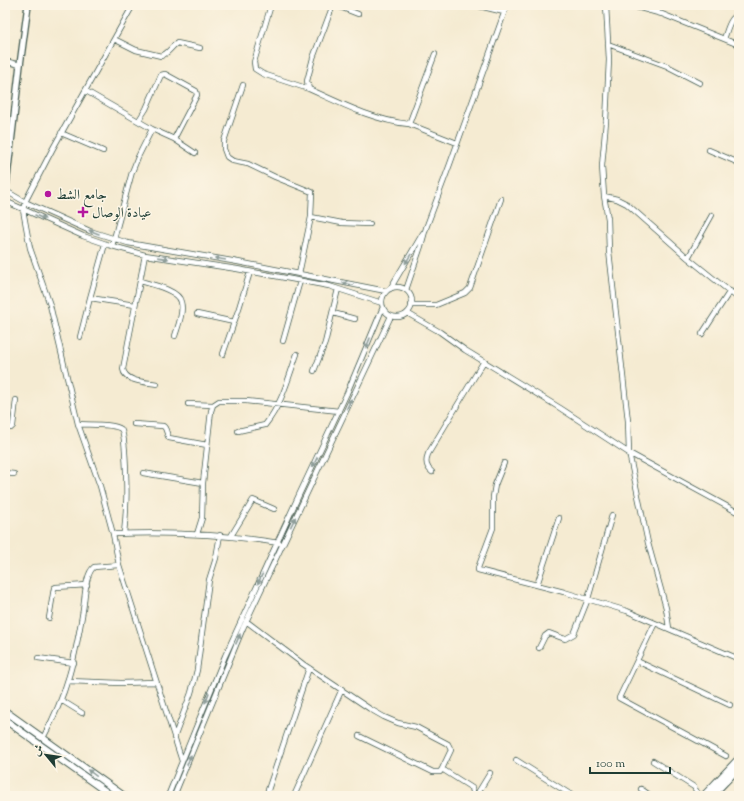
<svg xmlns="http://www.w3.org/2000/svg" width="744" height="801" viewBox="0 0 744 801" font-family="'Sorts Mill Goudy',Amiri,serif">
<rect width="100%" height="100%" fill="#fcf5e5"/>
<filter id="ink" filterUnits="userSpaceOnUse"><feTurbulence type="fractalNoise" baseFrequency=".025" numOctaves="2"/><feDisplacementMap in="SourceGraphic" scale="8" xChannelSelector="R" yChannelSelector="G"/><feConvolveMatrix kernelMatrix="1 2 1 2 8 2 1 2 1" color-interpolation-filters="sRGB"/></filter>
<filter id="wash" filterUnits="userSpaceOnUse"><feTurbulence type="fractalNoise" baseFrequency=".012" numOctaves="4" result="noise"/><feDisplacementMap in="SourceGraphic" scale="16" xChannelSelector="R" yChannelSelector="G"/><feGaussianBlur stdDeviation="0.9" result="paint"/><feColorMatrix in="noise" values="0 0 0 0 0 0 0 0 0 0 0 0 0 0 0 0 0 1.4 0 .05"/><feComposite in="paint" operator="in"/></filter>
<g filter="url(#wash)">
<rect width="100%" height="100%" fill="#f5ebd2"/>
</g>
<g filter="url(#ink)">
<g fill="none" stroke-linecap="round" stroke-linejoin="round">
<g stroke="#3f574c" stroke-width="6">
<path id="minor" d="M 133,5 L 52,150 L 25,202 L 23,210 L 30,248 L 50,305 L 78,424 L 100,486 L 113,534 L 119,565 L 182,761
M 271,5 L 254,62 L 255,69 L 263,74 L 309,89
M 333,5 L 313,58 L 307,81 L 309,89 C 340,103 375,121 409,124
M 335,5 L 358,14
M 475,5 L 504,12
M 606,5 L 609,60 L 606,121 L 602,166 L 604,196 L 608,219 L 609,251 L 628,421 L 629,453 L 648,543 L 666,608 L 669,628
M 629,5 L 662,14 L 739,45
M 657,12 L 660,5
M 114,39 L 136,50 L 161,56 C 168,54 171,47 177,43 L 200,48
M 724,39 C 727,31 730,16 739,15
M 608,44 L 667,66 L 700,83
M 435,54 L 409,124 L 457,143
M 5,61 L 20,65
M 243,85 L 224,141 L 224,149 L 227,157 L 233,161 L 248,164 L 275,177 L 312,192 L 311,217
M 86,91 L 152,129 L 138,157 L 132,172 L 112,246
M 139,120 L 146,109 L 161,75 L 165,74 L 196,91 L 197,95 L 174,139 L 152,129
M 61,133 L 103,151
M 174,139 L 195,153
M 709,150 L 739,163
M 6,191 L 25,202 L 90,231 L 128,243 L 238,262 L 386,291
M 604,196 L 617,199 L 627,204 L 688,258 L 739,299
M 5,201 L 83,236 L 112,246 L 145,255 L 237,269 L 329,286 L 382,303
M 105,244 L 90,298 L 135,305
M 145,255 L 123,369 C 125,382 146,382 157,384
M 688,258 L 712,215
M 299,274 L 311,217 L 342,223 L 370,224
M 140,281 C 150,284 179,290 181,302 C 184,312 178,326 175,336
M382 302a15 15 0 1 1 30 0a15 15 0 1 1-30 0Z
M 390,289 L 423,233
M 406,290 L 421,246 L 426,228 L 450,164 L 507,5
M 733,294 L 739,286
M 411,305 L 436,305 L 465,293 L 470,288 L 501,199
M 333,313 L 355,319
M 407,313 L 440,332 L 465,350 L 560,408 L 629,453 L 739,513
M 197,314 L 234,322
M 702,334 L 730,291
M 80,337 L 90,298
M 283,341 L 300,281
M 223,354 L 239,308 L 250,272
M 314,371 L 325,343 L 338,289
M 188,404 L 213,405
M 78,424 C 87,425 114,423 121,429 C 126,434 127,495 126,505 C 126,515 125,524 124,533
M 134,424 L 163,426 C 167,428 166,434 169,438 L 207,445
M 5,428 L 11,428 L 13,426 L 16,400
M 238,431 L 265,425 C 282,404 288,379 297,354
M 504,463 L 495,485 L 493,497 L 493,528 L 478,568 L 478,570 L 564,592 L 627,611 L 739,659
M 432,472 C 426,467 425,462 428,454 L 484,361
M 5,473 L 14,474
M 143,473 L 203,483
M 113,534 C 169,532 224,534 279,543
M 197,534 L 202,518 L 203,483 L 211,411 L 213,405 L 219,401 L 246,401 L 339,411
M 231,536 L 253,500 L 274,509
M 537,585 L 559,518
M 49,618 L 54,588 L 56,587 L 87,585
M 246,621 L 303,664 L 370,709 L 384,717 L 398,723 L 416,727 L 429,734 L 448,744 L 451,750 L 442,769 L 472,788 L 474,796
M 655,623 L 619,698 L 726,756
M 539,648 L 545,636 L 549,633 L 565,639 L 574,634 L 588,599 L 612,515
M 38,658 L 74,663
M 637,661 L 730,705
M 68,681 L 121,683 L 156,682
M 61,700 L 82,713
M 359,736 L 433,772 L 440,772 L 442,769
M 43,738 C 67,694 75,659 83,610 C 85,598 85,574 94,567 L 119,565
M 174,738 L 191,693 L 197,670 L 209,580 L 216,558 L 220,535
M 516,760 L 573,796
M 653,761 L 694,787 L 699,796
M 641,789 L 651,796
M 168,796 L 225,656 L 299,495 L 347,393 L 383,307
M 174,796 L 243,628 L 391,316
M 266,796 L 309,668
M 294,796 L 342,689
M 476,796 L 490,773"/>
</g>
<g stroke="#3f574c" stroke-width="8">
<path id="tertiary" d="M 5,194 L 20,65 L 28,5"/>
</g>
<g stroke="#3f574c" stroke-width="8">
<path id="secondary" d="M 5,711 L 124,796
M 5,720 L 112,796"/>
</g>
<g stroke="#3f574c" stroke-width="9">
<path id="primary" d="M 704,796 L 739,759
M 711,796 L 739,767"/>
</g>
<use href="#minor" stroke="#fff" stroke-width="4.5"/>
<use href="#tertiary" stroke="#fff" stroke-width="5.5"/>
<use href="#secondary" stroke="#fff" stroke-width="6"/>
<use href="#primary" stroke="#fff" stroke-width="7"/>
</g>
<defs><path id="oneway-solid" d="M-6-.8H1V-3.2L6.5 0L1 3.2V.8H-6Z"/></defs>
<g fill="#8f9e9a">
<use href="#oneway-solid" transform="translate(40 217) rotate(23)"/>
<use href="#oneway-solid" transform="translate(94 232) rotate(-159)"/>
<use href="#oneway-solid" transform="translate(163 258) rotate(9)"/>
<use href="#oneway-solid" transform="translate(220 259) rotate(-170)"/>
<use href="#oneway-solid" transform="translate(408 259) rotate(121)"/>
<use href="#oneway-solid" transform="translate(348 284) rotate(-168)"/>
<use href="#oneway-solid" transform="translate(368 343) rotate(112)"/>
<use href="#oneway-solid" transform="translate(349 404) rotate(-65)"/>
<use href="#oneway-solid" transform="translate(315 462) rotate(116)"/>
<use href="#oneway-solid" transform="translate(293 522) rotate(-64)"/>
<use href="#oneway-solid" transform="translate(260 579) rotate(116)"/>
<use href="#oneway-solid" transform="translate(238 639) rotate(-67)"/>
<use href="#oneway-solid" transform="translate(207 698) rotate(111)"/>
<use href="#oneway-solid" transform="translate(189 760) rotate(-68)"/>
<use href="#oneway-solid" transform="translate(92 773) rotate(-144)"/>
</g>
</g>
<g fill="#b5179e" stroke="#fcf5e5" stroke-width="1.5">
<circle cx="48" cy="194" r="4"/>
<path d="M81 206h4v4h4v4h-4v4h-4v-4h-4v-4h4z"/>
</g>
<g text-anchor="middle" stroke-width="3" stroke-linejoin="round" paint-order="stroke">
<g font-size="14" fill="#1f3d34" stroke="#fcf5e5" text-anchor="start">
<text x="56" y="199">جامع الشط</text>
<text x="92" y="217">عيادة الوصال</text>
</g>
</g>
<rect width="744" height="801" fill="none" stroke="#fcf5e5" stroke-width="20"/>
<g transform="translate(46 755) rotate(299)" stroke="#fcf5e5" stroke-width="3" paint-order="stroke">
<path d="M0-3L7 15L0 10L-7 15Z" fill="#1f3d34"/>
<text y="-6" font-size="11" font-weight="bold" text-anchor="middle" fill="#1f3d34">ش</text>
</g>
<path d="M590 767v6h80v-6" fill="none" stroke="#1f3d34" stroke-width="2"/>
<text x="596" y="767" font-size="12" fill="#1f3d34" stroke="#fcf5e5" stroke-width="3" paint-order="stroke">100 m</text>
</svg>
